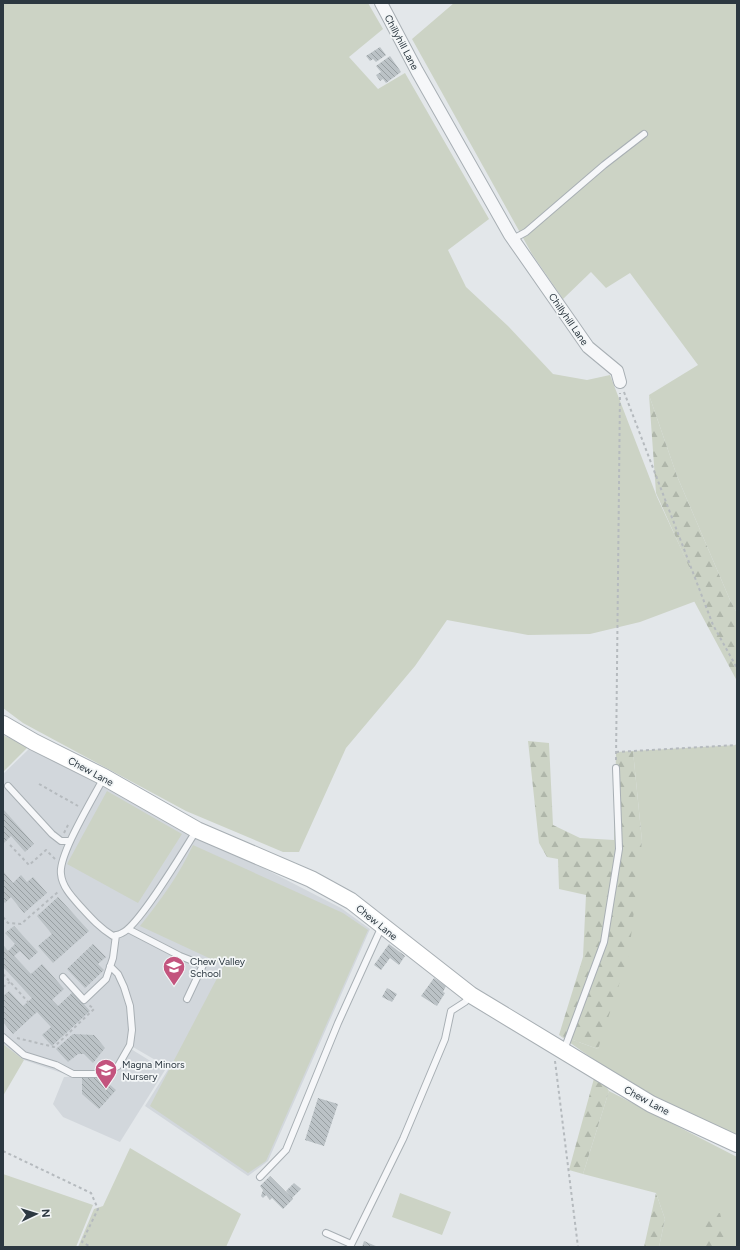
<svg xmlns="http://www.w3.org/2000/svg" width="740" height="1250" viewBox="0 0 740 1250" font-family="Figtree,sans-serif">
<defs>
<pattern id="forest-firs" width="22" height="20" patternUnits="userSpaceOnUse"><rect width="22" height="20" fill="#ccd3c5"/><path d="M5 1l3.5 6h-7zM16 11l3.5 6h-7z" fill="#afb6aa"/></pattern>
<pattern id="building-back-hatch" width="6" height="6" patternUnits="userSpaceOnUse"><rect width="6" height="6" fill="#bbc2c6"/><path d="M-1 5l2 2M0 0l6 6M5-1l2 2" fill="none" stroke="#989fa2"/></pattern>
</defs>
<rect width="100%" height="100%" fill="#e3e7ea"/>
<path fill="#d2d7dc" d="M 30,748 L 341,908 L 370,929 L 268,1161 L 248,1176 L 145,1106 L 169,1068 L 133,1047 L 109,1070 L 118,1068 L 131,1049 L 165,1070 L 120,1142 L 63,1117 L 53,1104 L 64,1077 L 96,1075 L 107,1071 L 65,1074 L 24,1060 L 3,1044 L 3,774 Z"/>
<path fill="#ccd3c5" d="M 3,3 L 368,3 L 383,29 L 349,57 L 378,89 L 405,73 L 489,219 L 448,250 L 466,287 L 508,326 L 553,374 L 587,380 L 610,375 L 657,497 L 704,598 L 640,622 L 590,634 L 528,635 L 447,620 L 415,666 L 346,748 L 299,852 L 283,852 L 186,811 L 23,723 L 3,708 Z
M 454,3 L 737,3 L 737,613 L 730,600 L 677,476 L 649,395 L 698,365 L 630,273 L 606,288 L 591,272 L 563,299 L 532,254 L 412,39 Z
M 3,735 L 28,747 L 3,772 Z
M 737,745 L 737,1136 L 633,1087 L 559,1035 L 598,1049 L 642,841 L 633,751 Z
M 107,791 L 182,834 L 138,903 L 67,864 Z
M 193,845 L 343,913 L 368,930 L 266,1161 L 248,1173 L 150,1106 L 224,965 L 140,926 C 161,900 179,875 193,845 Z
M 3,1044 L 24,1060 L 3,1096 Z
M 609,1091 L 737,1157 L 737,1247 L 659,1247 L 665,1219 L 656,1193 L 583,1174 Z
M 130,1148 L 241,1214 L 226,1247 L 78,1247 L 94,1209 L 103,1206 Z
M 3,1174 L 93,1205 L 76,1247 L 3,1247 Z
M 400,1193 L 451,1212 L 442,1235 L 392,1217 Z"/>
<path fill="url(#forest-firs)" d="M 649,395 L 677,476 L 730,600 L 737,613 L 737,681 L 694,601 L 703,598 L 656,493 Z
M 528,741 L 549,743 L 553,825 L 580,838 L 614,840 L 616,752 L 633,751 L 642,841 L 629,954 L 598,1049 L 559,1035 L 583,957 L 586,895 L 559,889 L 558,859 L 547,857 L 539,843 Z
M 596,1071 L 609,1091 L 583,1174 L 569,1170 Z
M 656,1193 L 665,1219 L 659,1247 L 644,1247 Z
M 720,1213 L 728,1247 L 700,1247 L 706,1214 Z"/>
<path fill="url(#building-back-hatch)" d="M 380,47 L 386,55 L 376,62 L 373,59 L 370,61 L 366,56 Z
M 390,56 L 401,72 L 386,83 L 383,79 L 380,81 L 376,75 L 381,72 L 376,66 Z
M 4,810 L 34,844 L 25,852 L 11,836 L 3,844 Z
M 3,871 L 13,883 L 21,875 L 27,882 L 33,877 L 47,893 L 24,913 L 11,897 L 5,903 L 3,901 Z
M 58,897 L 89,931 L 53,963 L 38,946 L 52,934 L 37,916 Z
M 14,926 L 38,952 L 29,960 L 20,951 L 14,956 L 31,974 L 42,964 L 64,989 L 52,1000 L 58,1006 L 73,992 L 90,1011 L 52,1046 L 42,1035 L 51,1027 L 37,1012 L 13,1034 L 3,1022 L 3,996 L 9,991 L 23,1006 L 32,998 L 3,967 L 3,945 L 8,951 L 15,944 L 5,933 Z
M 93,944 L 106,957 L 98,964 L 104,970 L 85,988 L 67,969 Z
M 389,944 L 405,956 L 399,965 L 390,958 L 381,970 L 374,965 Z
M 434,978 L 446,986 L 443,992 L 445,993 L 437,1006 L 421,996 Z
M 387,988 L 397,994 L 392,1002 L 382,997 Z
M 73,1034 L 94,1035 L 105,1048 L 93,1063 L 84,1054 L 78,1054 L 68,1062 L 56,1049 Z
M 98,1076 L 108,1078 L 108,1083 L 116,1090 L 99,1109 L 82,1094 L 82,1077 Z
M 318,1098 L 338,1104 L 324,1146 L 305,1140 Z
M 270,1176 L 293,1199 L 283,1209 L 272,1198 L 270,1200 L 266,1195 L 263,1198 L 261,1196 L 263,1190 L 260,1186 Z
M 294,1183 L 301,1189 L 292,1198 L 286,1191 Z
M 364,1241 L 378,1247 L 362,1247 Z"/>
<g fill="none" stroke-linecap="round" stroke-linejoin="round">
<g stroke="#a8afb4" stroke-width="8">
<path id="lane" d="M 513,239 L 526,232 L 604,165 L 644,134
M 104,777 C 94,797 58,855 61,874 C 62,887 73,898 81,907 C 91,918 100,928 113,936 C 116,935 119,935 122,933 C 139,926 184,850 196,831
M 8,786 L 52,834 L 61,841 L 70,841
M 128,929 L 180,956 L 203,965 L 187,999
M 63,977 L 84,1000 L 106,979 L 113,958 L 116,935
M 3,1037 L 24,1055 L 56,1065 L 73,1074 L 103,1074 L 118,1066 L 130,1045 L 132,1030 L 130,1006 L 124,987 L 118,974 L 110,966
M 564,1050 L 604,942 L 619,849 L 616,768
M 260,1177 L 286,1150 L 338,1023 L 382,926
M 326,1233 L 351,1244
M 350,1247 L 403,1139 L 445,1039 L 451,1011 L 465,1002 L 470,996"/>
</g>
<g stroke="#a8afb4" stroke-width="14">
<path id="street" d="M 381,3 L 417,71 L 510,235 L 588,347 L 617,371 L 620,382"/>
</g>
<g stroke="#a8afb4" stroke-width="18">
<path id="secondary" d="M 3,724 L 34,742 L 104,777 L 197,830 L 311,879 L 351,901 L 471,995 L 651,1104 L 737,1144"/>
</g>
<path stroke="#b5babe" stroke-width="2" stroke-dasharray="3 3" stroke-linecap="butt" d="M 624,392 L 713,625 L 737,668
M 616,752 L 737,745
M 616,760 L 620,393
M 39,784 L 78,806
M 64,833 L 69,823
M 10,845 L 29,865 L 46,850 L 56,860
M 3,917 L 8,923 L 21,924 L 59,891
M 3,974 L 28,1002
M 3,987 L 10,982
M 17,1038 L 54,1047 L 94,1009 L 89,1005
M 555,1061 L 578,1247
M 3,1151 L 91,1193 L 98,1209 L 82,1242 L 91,1247"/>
<use href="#lane" stroke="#f6f7f9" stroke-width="6"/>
<use href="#street" stroke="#f6f7f9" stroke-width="12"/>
<use href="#secondary" stroke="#fff" stroke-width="16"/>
</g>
<defs>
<g id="school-pin" transform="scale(1.15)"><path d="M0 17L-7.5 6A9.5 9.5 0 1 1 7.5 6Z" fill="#c3547e" stroke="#f3f6f7"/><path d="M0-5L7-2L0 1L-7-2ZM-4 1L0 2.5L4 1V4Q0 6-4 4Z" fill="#fff"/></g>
</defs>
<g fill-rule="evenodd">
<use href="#school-pin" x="174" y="967"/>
<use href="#school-pin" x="106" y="1070"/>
</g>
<g text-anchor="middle" stroke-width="3.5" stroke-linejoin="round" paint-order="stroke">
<g font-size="10" fill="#2c3841" stroke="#f3f6f7">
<text transform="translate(402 42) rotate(62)" y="4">Chillyhill Lane</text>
<text transform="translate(569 319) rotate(55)" y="4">Chillyhill Lane</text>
<text transform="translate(91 771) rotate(28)" y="4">Chew Lane</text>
<text transform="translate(377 922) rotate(39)" y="4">Chew Lane</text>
<text transform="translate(647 1100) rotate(28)" y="4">Chew Lane</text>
</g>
<g font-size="10" fill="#2c3841" stroke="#f3f6f7" text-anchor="start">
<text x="190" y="965">Chew Valley<tspan x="190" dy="12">School</tspan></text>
<text x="122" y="1068">Magna Minors<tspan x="122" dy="12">Nursery</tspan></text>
</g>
</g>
<rect width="740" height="1250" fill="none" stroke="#2c3841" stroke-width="8"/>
<g transform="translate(36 1214) rotate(86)" stroke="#f3f6f7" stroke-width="3" paint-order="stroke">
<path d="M0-3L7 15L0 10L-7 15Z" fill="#2c3841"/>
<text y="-6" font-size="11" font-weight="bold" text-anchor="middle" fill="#2c3841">N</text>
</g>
</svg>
